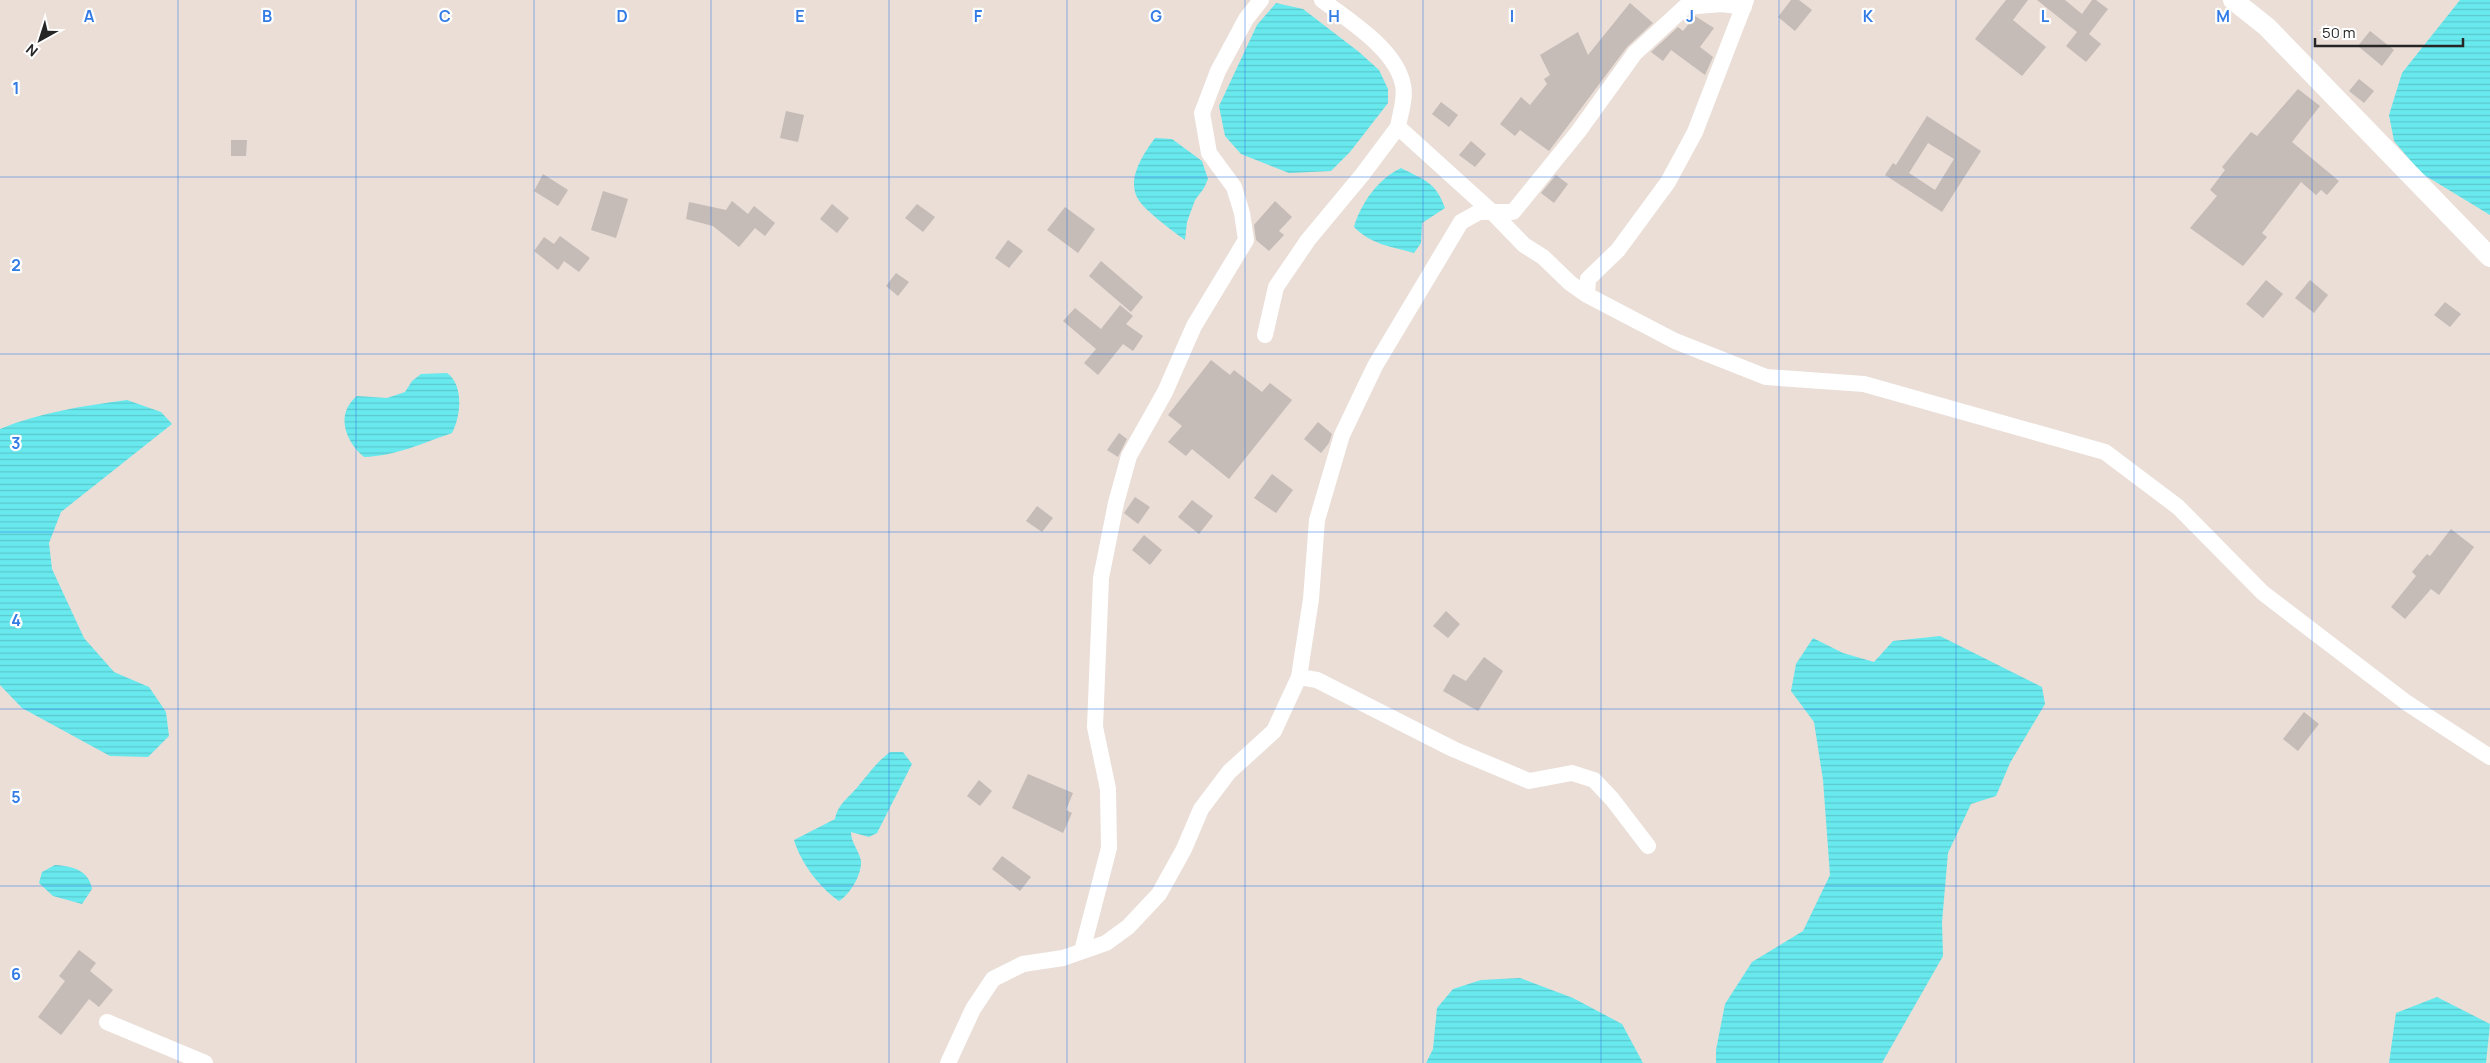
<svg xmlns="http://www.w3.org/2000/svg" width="2490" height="1063" viewBox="0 0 2490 1063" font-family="Manrope,sans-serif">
<defs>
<pattern id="water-rules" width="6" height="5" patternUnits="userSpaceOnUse" patternTransform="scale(1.25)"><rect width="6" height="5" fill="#68e9ee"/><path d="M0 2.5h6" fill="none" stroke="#5ac8cc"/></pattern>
</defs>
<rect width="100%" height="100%" fill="#eaded7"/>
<path fill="url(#water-rules)" d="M 2460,0 L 2490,0 L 2490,215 L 2421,173 L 2394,141 L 2389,115 L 2402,73 Z
M 1276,3 L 1303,9 L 1359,52 L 1379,70 L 1388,89 L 1388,103 L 1350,152 L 1331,171 L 1289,173 L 1241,154 L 1225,136 L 1219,106 L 1257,25 Z
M 1155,138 L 1172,139 L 1202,161 L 1208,179 L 1204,188 L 1195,200 L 1187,222 L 1185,240 C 1174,232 1144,210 1138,199 C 1126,179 1144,153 1155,138 Z
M 1401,168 C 1424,180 1436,182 1445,208 L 1422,223 L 1421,243 L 1414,253 C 1390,246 1372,245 1354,227 C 1361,203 1378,179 1401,168 Z
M 447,373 C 464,385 461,416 452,433 C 423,443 396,456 364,457 C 345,441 335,414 357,396 L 387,398 L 405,392 L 412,381 L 421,374 Z
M 127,400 L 161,412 L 172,424 L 61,512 L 49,543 L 52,569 L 84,638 L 114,672 L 149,687 L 166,712 L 169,736 L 148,757 L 110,756 L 22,708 L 0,685 L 0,429 C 41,412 83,406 127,400 Z
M 1940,636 L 2042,687 L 2045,704 L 2010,763 L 1996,796 L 1971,804 L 1948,853 L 1942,922 L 1943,956 L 1882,1063 L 1716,1063 L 1716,1050 L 1725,1004 L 1752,962 L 1803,931 L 1830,875 L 1823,780 L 1814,722 L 1791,691 L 1796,664 L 1813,638 L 1843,653 L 1874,662 L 1893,641 Z
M 890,752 L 903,752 L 912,764 L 877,833 L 869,837 L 851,832 C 851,843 859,850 861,861 C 862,874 850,895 839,901 C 819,887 801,863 794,840 L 835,819 C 838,803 851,796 860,784 C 871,771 876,763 890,752 Z
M 55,865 C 72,866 89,870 92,889 L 82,904 L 53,896 L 39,883 L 42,872 Z
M 1520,978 L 1573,998 L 1622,1024 L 1643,1063 L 1426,1063 L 1433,1049 L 1437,1008 L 1453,989 L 1481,980 Z
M 2437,997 L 2490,1024 L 2486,1063 L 2389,1063 L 2396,1013 Z"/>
<path fill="#c5bbb7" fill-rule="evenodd" d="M 1791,0 L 1799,0 L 1812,10 L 1795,31 L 1778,17 Z
M 2006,0 L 2028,0 L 2013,20 L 2046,47 L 2022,76 L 1975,39 Z
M 2037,0 L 2065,0 L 2082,14 L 2092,0 L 2096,0 L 2108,9 L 2089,34 L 2101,44 L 2086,62 L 2066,46 L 2077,32 Z
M 1630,3 L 1653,23 L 1627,47 L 1549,151 L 1520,130 L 1515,136 L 1500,124 L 1521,97 L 1530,105 L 1547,84 L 1544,79 L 1550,75 L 1540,55 L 1578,32 L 1588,55 Z
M 1695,16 L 1714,28 L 1700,47 L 1713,57 L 1705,75 L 1671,50 L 1663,61 L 1651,52 L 1678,27 L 1683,31 Z
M 2370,31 L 2394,50 L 2382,66 L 2358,46 Z
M 2359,79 L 2374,91 L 2364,103 L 2349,91 Z
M 2298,89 L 2320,106 L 2292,142 L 2339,181 L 2327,195 L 2321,190 L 2316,195 L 2301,182 L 2262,233 L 2267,237 L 2243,266 L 2190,228 L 2217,196 L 2210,190 L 2225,170 L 2222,167 L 2251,132 L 2257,136 Z
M 1441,102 L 1458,115 L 1449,127 L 1432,114 Z
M 786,111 L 804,115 L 798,142 L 780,138 Z
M 1927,116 L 1981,151 L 1942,212 L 1885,175 L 1893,163 L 1896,165 ZM 1928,143 L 1954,159 L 1935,190 L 1909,173 Z
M 231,140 L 247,140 L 246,156 L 231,156 Z
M 1471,141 L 1486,154 L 1475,167 L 1459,155 Z
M 543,174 L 568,190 L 558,206 L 534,191 Z
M 1556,175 L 1568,184 L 1554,203 L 1541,193 Z
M 603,191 L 628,199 L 616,238 L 591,230 Z
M 732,201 L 748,214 L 754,206 L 775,223 L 765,236 L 755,228 L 739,247 L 713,226 L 686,219 L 689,202 L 726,210 Z
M 1275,201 L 1292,217 L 1279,231 L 1284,235 L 1269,251 L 1256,240 L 1254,225 Z
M 832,204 L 849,218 L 837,233 L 820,219 Z
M 917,204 L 935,217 L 923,232 L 905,218 Z
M 1065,207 L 1095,229 L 1078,253 L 1047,230 Z
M 560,236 L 590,258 L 579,272 L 564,261 L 558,270 L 534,251 L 544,237 L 554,244 Z
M 1008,240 L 1023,251 L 1009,268 L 995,258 Z
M 1101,261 L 1143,297 L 1131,312 L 1089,276 Z
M 896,273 L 909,282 L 898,296 L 886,286 Z
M 2266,280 L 2283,294 L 2263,318 L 2246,304 Z
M 2310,280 L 2328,295 L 2314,313 L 2295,298 Z
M 2445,302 L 2461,314 L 2450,327 L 2434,315 Z
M 1120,305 L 1133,316 L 1126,324 L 1143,336 L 1133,351 L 1123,344 L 1098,375 L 1084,363 L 1096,349 L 1063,321 L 1075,308 L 1101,329 Z
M 1211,360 L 1230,375 L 1234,370 L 1262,392 L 1270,383 L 1292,400 L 1229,479 L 1192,449 L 1186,456 L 1168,442 L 1182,426 L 1168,415 Z
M 1318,422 L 1332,434 L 1329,443 L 1321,453 L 1304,439 Z
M 1119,433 L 1127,439 L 1118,457 L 1107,450 Z
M 1272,474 L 1293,490 L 1276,513 L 1254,498 Z
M 1135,497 L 1150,507 L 1138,524 L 1124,513 Z
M 1192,500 L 1213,516 L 1199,534 L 1178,517 Z
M 1037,506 L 1053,518 L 1042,532 L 1026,521 Z
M 2451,529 L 2474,547 L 2439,595 L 2431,589 L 2405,619 L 2391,607 L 2416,576 L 2412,572 L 2427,554 L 2430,556 Z
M 1144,535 L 1162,550 L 1150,565 L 1132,550 Z
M 1446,611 L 1460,624 L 1448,638 L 1433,626 Z
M 1484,657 L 1503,671 L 1478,711 L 1443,691 L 1453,674 L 1466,681 Z
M 2304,712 L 2319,724 L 2298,751 L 2283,739 Z
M 1028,774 L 1073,793 L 1066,810 L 1072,813 L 1063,833 L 1012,808 Z
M 979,780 L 992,791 L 980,806 L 967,796 Z
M 1002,856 L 1031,877 L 1020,891 L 992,869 Z
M 79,950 L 96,963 L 90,971 L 113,990 L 99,1007 L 89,999 L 61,1035 L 38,1017 L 65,981 L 59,976 Z"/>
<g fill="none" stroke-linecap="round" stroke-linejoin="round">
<path stroke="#fff" stroke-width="16" d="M 1322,0 C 1349,21 1396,49 1403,85 C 1406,98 1400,114 1398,127 L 1493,213 L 1524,245 L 1543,257 L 1570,283 L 1587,295
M 1746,0 L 1695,132 L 1668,182 L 1618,250 L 1588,279 L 1587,295 L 1675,341 L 1766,377 L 1864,384 L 2105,452 L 2178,507 L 2263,593 L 2407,703 L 2490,757
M 1265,335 L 1276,287 L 1308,240 L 1362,175 L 1398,127
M 1299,677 L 1317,680 L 1453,749 L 1529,781 L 1572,773 L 1594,780 L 1612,799 L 1648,846
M 1082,951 L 1109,848 L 1108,789 L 1095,727 L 1101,578 L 1116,503 L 1129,456 L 1165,392 L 1194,326 L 1246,240 L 1242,213 L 1234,187 L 1209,153 L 1202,113 L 1218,71 L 1246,19 L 1261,0
M 107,1022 L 205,1063
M 948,1063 L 973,1009 L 993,979 L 1023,964 L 1063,958 L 1106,943 L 1128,927 L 1159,894 L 1184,849 L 1201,809 L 1229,772 L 1274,731 L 1299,677 L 1311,599 L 1317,520 L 1342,435 L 1375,366 L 1461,222 L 1479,212 L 1513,212 L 1578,132 L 1635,53 L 1685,7 L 1722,4 L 1744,7"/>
<path stroke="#fff" stroke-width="20" d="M 2233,0 L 2267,27 L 2490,257"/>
</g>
<path fill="none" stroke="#337ce5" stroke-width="1" stroke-opacity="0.55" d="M 178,0 L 178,1063M 356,0 L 356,1063M 534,0 L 534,1063M 711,0 L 711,1063M 889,0 L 889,1063M 1067,0 L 1067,1063M 1245,0 L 1245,1063M 1423,0 L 1423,1063M 1601,0 L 1601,1063M 1779,0 L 1779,1063M 1956,0 L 1956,1063M 2134,0 L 2134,1063M 2312,0 L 2312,1063M 0,177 L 2490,177M 0,354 L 2490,354M 0,532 L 2490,532M 0,709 L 2490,709M 0,886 L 2490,886"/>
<g font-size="16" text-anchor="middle" font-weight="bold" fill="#337ce5" stroke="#fff" stroke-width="4.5" stroke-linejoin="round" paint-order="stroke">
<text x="89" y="22">A</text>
<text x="267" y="22">B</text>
<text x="445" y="22">C</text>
<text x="622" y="22">D</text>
<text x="800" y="22">E</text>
<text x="978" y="22">F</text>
<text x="1156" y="22">G</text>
<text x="1334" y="22">H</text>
<text x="1512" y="22">I</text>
<text x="1690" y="22">J</text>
<text x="1868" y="22">K</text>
<text x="2045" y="22">L</text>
<text x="2223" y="22">M</text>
<text x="16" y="94">1</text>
<text x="16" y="271">2</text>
<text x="16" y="449">3</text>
<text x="16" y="626">4</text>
<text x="16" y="803">5</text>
<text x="16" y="980">6</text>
</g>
<g transform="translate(40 40) rotate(219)" stroke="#ffffff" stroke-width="4" paint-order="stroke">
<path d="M0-4L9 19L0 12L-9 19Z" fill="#262626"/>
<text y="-8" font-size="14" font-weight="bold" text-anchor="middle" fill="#262626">N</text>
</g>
<path d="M2315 38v8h148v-8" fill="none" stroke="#262626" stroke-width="2.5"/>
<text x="2322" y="38" font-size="15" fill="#262626" stroke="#ffffff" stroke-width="4" paint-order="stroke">50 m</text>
</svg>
